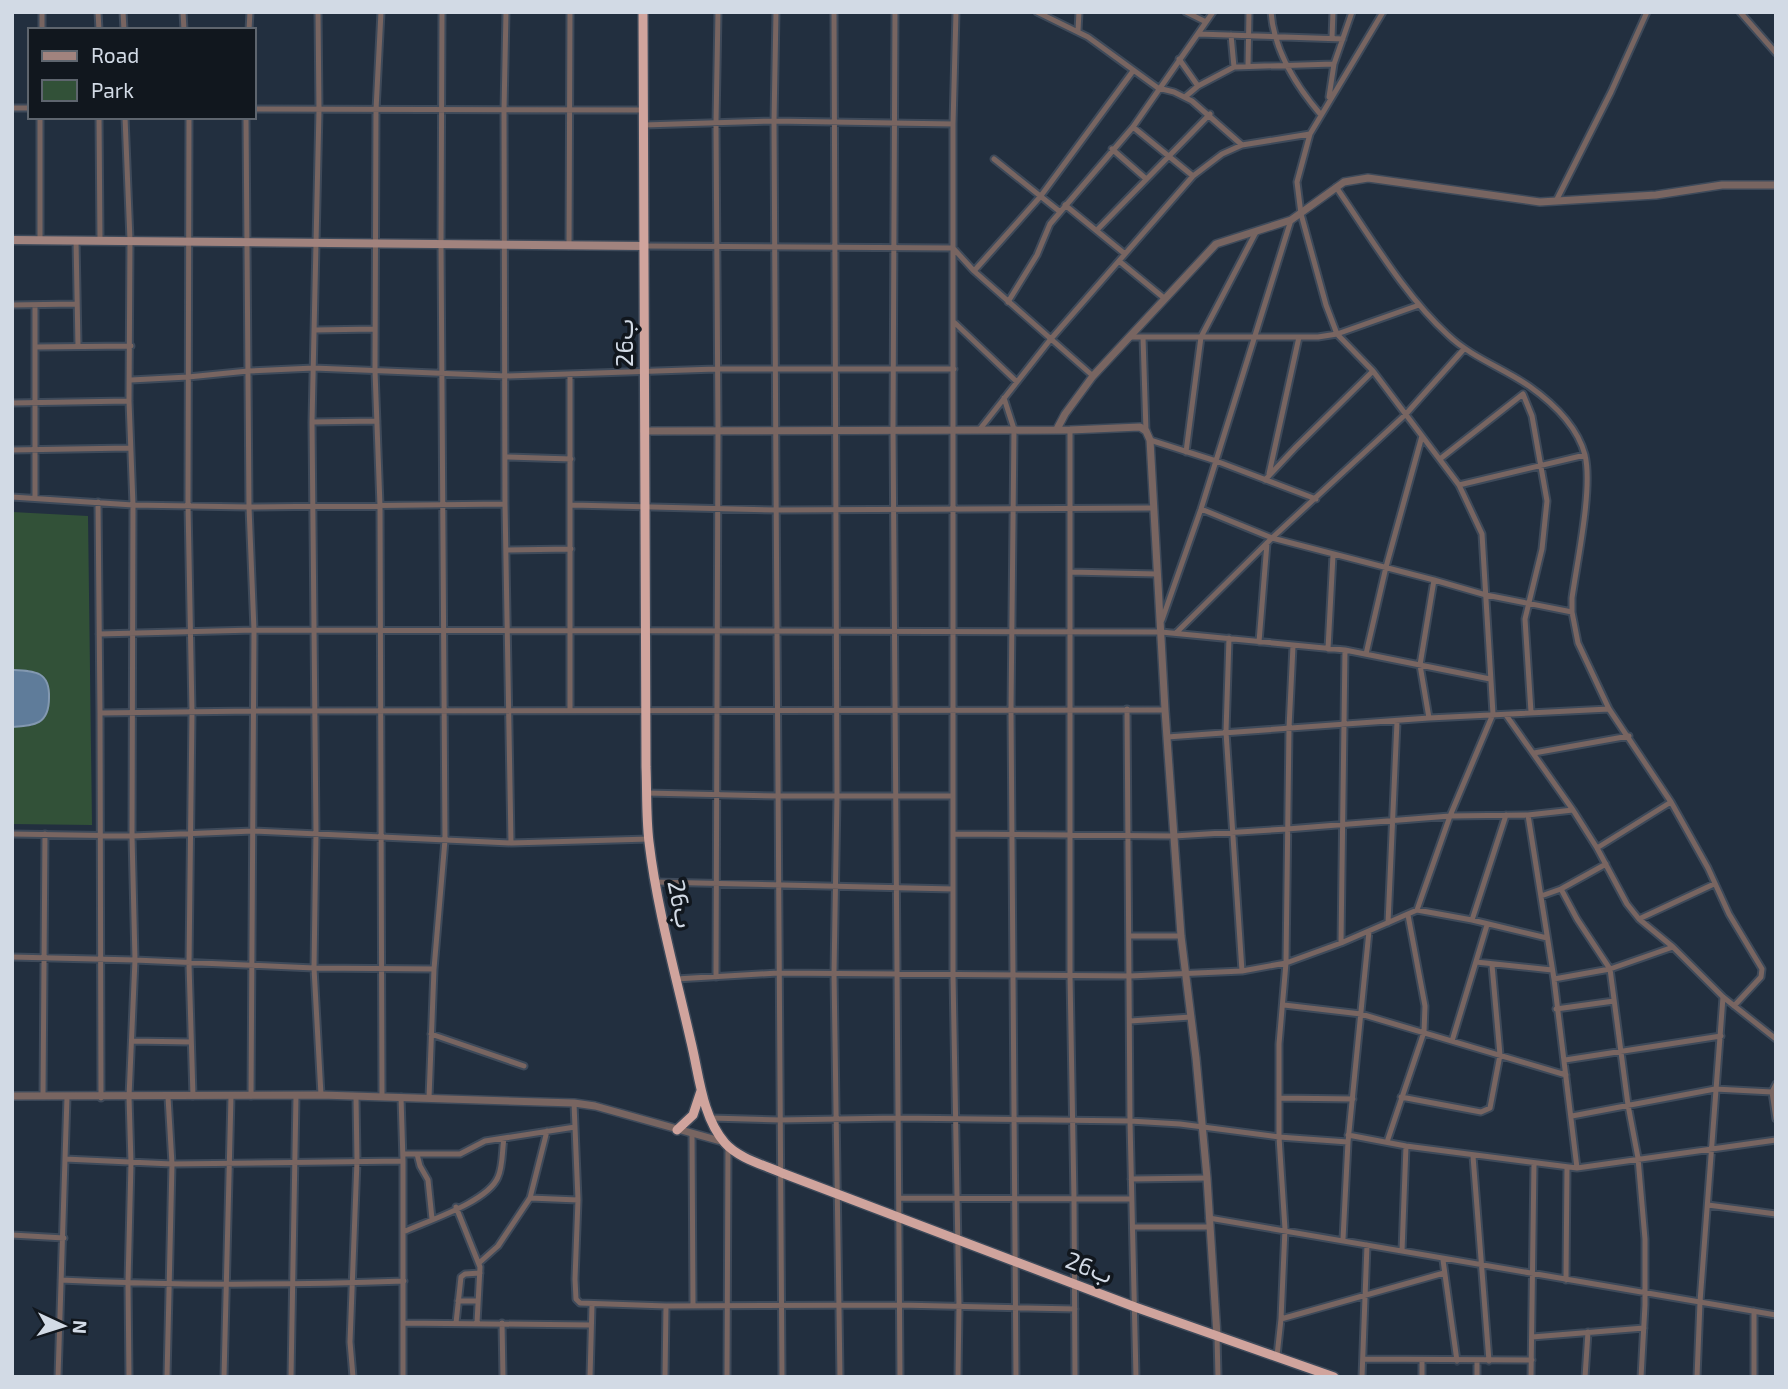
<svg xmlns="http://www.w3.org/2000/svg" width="1788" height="1389" viewBox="0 0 1788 1389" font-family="'Exo 2',Vazirmatn,sans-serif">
<rect width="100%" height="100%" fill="#222f3f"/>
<path fill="#325138" d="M 12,512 L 88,516 L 92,825 L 12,824 L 12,727 L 32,726 L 33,671 L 12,670 Z"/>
<path fill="#5f7c9a" stroke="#8298b0" stroke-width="2" d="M 12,670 C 35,671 50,671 49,698 C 49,724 35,726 12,727 Z"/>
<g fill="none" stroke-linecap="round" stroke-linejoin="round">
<g stroke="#3e4a5a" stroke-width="9">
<path id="minor" d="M 98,12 L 99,30
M 123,12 L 124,30
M 183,12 L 184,30
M 318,12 L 319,110 L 312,422 L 316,833 L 314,968 L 321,1095
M 381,12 L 376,110 L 375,371 L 380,506 L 382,1097
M 506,12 L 504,110 L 505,504 L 511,843
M 776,12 L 774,121 L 776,482 L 782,1377
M 834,12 L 837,796 L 834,973 L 840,1377
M 895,12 L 893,428 L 900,1377
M 956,12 L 953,124 L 953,975 L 959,1306 L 958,1377
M 1037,12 L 1088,37 L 1158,88 L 1174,92 L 1192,101 L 1242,145
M 1186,12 L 1206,22
M 1271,12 C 1274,52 1296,86 1321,115
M 1383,12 L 1310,134 L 1297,182 L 1301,214 L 1326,305 L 1337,334 L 1373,371 L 1459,485 L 1482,534 L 1493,714 L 1450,816 L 1417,910
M 1740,12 L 1776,53
M 42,30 L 42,12
M 249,30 L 250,12
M 1078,31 L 1079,12
M 1198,34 L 1343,39
M 1231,35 L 1234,67
M 1332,38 L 1333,12
M 1179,59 L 1198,86
M 1248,66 L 1249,12
M 1185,97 L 1198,86 L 1234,67 L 1334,64
M 1329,97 L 1334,64 L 1352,12
M 12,108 L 30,108
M 254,109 L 644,110
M 99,117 L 100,240
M 125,117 L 130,240 L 129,401 L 133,505 L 132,836 L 135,960 L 129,1097 L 131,1163 L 128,1283 L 129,1377
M 189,117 L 188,505 L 192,712 L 189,964 L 193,1096
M 246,117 L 249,507 L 254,630 L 251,1096
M 644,125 L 774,121 L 953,124
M 1133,127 L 1193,176
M 1112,149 L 1145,178
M 994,159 L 1059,211
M 1336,187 C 1370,236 1404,295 1448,335 C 1471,357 1503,368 1529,386 C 1553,403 1577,425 1585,455 C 1593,488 1577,562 1572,598 L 1572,612 L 1578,643 L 1609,709 L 1671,802 L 1708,868 L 1729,914 L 1762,969 L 1761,977 L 1734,1006
M 1556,201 L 1611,92 L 1647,12
M 1065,205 L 1125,254
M 1097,230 L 1210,114
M 40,240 L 40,117
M 76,240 L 78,346
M 569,246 L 570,12
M 644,246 L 953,248 L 974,271 L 1093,376
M 1119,261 L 1164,298
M 974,271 L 1040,197 L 1133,71
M 1008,302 L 1037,255 L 1050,224 L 1133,127 L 1213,12
M 12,305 L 76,304
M 35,305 L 35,497
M 955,323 L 1017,382
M 315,330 L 375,329
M 1130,337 L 1318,337 L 1337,334 L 1419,305
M 1143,337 L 1146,431
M 35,347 L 131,346
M 131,380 L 188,377 L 248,371 L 314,368 L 506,376 L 716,369 L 954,369
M 1523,394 L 1532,416 L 1547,501 L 1542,549 L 1525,619 L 1531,712
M 1004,398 L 1014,429 L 1011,710 L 1016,1377
M 12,403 L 129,401
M 312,422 L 377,421
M 980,429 L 1050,340 L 1193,176 L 1222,154 L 1242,145 L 1310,134
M 1070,430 L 1070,975 L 1074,1199 L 1075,1377
M 1150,440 L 1216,461 L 1316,499
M 12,450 L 130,448
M 1186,452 L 1201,337 L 1256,232
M 506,457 L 571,459
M 1440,459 L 1523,394
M 1269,474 L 1299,337
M 1265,480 L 1296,447 L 1373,371
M 1459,485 L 1585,455
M 12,497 L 133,505 L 249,507 L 505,504
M 98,502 L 100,713
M 572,505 L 776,510 L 1152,508
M 1201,509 L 1272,538 L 1434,580 L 1486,595 L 1572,612
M 506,550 L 571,549
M 1070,572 L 1157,574
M 1162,620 L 1201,509 L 1291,220
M 1176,633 L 1272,538 L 1406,414 L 1464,349
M 99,634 L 254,630 L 1161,632 L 1345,650 L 1490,679
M 1229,638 L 1226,732 L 1242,971
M 1259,642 L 1267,543
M 1328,649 L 1333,555
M 1366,654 L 1386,567 L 1422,436
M 1127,709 L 1130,1121 L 1136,1377
M 570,710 L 570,374
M 1506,715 L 1573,810 L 1597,848 L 1627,904 L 1639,919 L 1673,947 L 1723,997 L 1776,1039
M 1429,718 L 1420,665 L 1434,580
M 1167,737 L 1429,718 L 1609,709
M 1534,753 L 1629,736
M 647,793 L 778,796 L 953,796
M 1528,815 L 1554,979 L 1577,1168
M 12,834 L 132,836 L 253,831 L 511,843 L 649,839
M 953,834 L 1174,836 L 1287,829 L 1450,816 L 1528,815 L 1573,810
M 1597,848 L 1671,802
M 655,882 L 953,889
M 1561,889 L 1577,919 L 1610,969 L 1628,1105 L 1638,1158 L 1645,1239 L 1645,1305 L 1641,1377
M 1541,896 L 1561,889 L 1606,864
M 1639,919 L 1714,884
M 1472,920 L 1506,815
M 1388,923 L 1397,722
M 1130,936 L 1181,936
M 1341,943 L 1345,650
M 12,957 L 135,960 L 314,968 L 434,969
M 1476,962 L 1552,970
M 716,977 L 718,429 L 716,123 L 718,12
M 676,979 L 778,973 L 1130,976 L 1242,971 L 1286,963 L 1341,943 L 1417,910 L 1472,920 L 1547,938
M 1554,979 L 1610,969 L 1673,947
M 1284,1005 L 1361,1014 L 1566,1075
M 1556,1009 L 1614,1001
M 1130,1021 L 1191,1017
M 431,1034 L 524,1066
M 133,1041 L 191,1042
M 1452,1041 L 1487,925
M 1565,1060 L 1721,1036
M 1776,1084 L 1772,1092 L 1776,1119
M 43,1096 L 45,834
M 401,1097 L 403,1161 L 403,1377
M 1401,1097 L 1481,1112 L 1490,1108 L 1500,1055 L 1492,965
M 101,1098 L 100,713 L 254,711 L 1165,710
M 429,1098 L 434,969 L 445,840 L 441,244 L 442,12
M 1279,1098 L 1353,1099
M 574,1103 L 578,1200 L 575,1279 L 576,1299 L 580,1303 L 666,1306 L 900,1305 L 1075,1309
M 1572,1116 L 1715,1089 L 1772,1092
M 711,1118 L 780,1120 L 898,1118 L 1130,1121 L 1180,1124 L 1279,1137 L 1348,1142
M 692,1133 L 693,1305
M 1348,1135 L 1406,1146 L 1577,1168 L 1776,1140
M 1387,1142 L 1424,1032 L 1425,1006 L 1408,915
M 403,1154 L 460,1154 L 485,1141 L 575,1127
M 417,1154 L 420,1166 L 428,1180 L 432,1219
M 1473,1156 L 1489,1361
M 65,1159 L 172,1164 L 403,1161
M 1131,1179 L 1207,1178
M 530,1198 L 578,1200
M 899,1198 L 1131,1199
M 1708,1205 L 1776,1214
M 456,1207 L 480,1267 L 477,1323
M 1209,1218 L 1776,1315
M 1133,1227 L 1210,1227
M 403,1232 C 427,1221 488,1202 498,1177 C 503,1166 502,1150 504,1138
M 12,1235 L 64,1238
M 1343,1239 L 1348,1142 L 1369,931
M 1402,1251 L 1406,1146
M 1443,1260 L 1457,1361
M 479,1263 L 498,1246 L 530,1198 L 547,1131
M 61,1280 C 175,1286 289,1285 404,1281
M 1566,1280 L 1567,1167
M 458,1301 L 478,1301
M 1281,1319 L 1444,1273
M 403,1323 L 590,1325
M 456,1323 L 461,1277 L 465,1274 L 480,1273
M 502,1323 L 503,1377
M 1217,1336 L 1218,1377
M 1532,1337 L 1644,1328
M 1277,1356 L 1281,1319 L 1285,1229 L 1279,1137 L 1279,1044 L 1286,963 L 1289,728 L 1293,646
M 1364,1359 L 1532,1360
M 58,1377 L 67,1097
M 167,1377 L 172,1164 L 168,1097
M 224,1377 L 231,1096
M 291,1377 L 296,1096
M 353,1377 L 350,1342 L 357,1161 L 356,1097
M 590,1377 L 592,1305
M 665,1377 L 666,1306
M 727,1377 L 728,1146
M 1362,1377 L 1367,1245
M 1422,1377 L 1422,1360
M 1477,1377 L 1477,1361
M 1531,1377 L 1534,1163
M 1585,1377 L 1588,1332
M 1697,1377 L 1700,1302 L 1723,997
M 1754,1377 L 1754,1311"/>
</g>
<g stroke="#3e4a5a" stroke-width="10">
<path id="tertiary" d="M 1057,429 L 1065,414 L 1093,376 L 1216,244 L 1291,220 L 1344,182 L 1368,178 L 1540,202 L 1656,195 L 1722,185 L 1776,185
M 644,431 L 1070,430 L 1140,427 L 1146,431 L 1150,440 L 1165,710 L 1181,936 L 1196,1058 L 1207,1178 L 1217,1336
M 12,1096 L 321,1095 L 574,1103 L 595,1106 L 724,1142"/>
</g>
<g stroke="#3e4a5a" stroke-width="11">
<path id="secondary" d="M 12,240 L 644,246"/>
</g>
<g stroke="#3e4a5a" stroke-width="12">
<path id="trunk" d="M 643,12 L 646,767 C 647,792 646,817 649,842 C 657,909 676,976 691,1042 C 699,1074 702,1117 725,1143 C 738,1158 764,1165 782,1173 L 1135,1307 L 1334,1377
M 677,1130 L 693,1115 L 701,1091"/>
</g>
<use href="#minor" stroke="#786561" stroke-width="5"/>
<use href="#tertiary" stroke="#786561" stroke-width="7"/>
<use href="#secondary" stroke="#a1837e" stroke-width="8"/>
<use href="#trunk" stroke="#d0a49d" stroke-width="9"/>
</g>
<g text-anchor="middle" stroke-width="7" stroke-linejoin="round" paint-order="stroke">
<g font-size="24" fill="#d2dae5" stroke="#11171e">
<text transform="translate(625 343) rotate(-90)" y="8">26ب</text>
<text transform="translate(680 904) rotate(78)" y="8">26ب</text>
<text transform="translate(1089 1268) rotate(21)" y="8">26ب</text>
</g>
</g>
<rect width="1788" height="1389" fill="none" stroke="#d2dae5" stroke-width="28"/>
<rect x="28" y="28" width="228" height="91" fill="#11171e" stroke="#5e656e" stroke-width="2"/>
<rect x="42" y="51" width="35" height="10" fill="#a1837e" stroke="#5e656e" stroke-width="2"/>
<text x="91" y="63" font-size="21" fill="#d2dae5">Road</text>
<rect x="42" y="80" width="35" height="21" fill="#325138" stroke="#5e656e" stroke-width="2"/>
<text x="91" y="98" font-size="21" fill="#d2dae5">Park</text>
<g transform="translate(63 1326) rotate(94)" stroke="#11171e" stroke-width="5" paint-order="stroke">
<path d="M0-5L12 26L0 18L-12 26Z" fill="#d2dae5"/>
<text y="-10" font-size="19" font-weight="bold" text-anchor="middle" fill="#d2dae5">N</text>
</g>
</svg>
